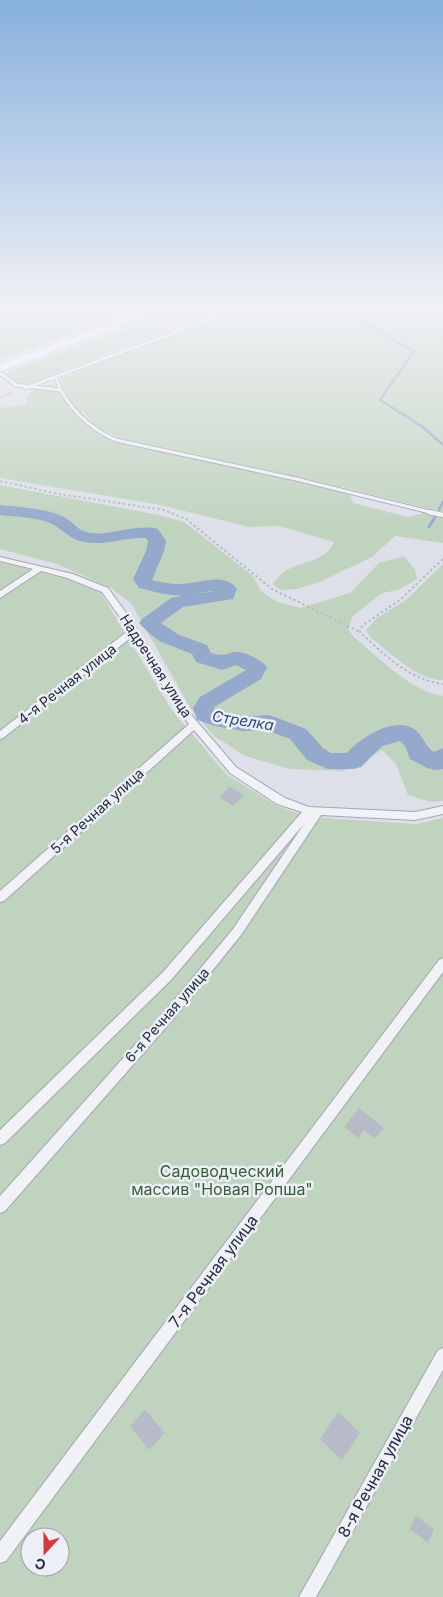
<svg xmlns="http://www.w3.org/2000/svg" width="443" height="1597" viewBox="0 0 443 1597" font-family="Inter,sans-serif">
<rect width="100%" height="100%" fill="#dde0e8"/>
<path fill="#c0d3be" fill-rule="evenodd" d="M 0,307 L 140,307 L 0,359 Z
M 187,307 L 226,307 L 204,317 L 27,384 L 16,381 L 5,373 Z
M 247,307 L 385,307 L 443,332 L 443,512 L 330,484 L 120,438 L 95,426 L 83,411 L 83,422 L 99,435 L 128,444 L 293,479 L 349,494 L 354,503 L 408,517 L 424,513 L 443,517 L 443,543 L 395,536 L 372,557 L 320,582 L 297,589 L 281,590 L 272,584 C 277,580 281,573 287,570 C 303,561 327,561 334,542 L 279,526 L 249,527 L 160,505 L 0,478 L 0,408 L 27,404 L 27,398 L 31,391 L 51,384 L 64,390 L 60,379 Z
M 401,307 L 443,307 L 443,326 Z
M 0,485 L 159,515 L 184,522 L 253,576 L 261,591 L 269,597 L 278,602 L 300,608 L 350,593 L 379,563 L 404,556 L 415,570 L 417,579 L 398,590 L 382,593 L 353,616 L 348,629 L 354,637 C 378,657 411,691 443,696 L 443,801 L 431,802 L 408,795 L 396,764 L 382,750 L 355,766 L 343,771 L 290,769 L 245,756 L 214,736 L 191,709 L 131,603 L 111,588 L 57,564 L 0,549 Z
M 0,562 L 66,579 L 101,593 L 171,709 L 226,774 L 277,806 L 308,817 L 417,824 L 443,818 L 443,1597 L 0,1597 ZM 30,1537 L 60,1537 L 60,1567 L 30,1567 Z
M 443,564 L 443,680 C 418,681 390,652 370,637 L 366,630 L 377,618 L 406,600 Z"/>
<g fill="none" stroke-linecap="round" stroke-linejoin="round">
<path stroke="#95a9cc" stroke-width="2.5" d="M 333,307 L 414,351 L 380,400 L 423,427 L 443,445
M 439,510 L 443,502"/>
<path stroke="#95a9cc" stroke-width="3" d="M 429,527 L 435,517"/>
<path fill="#95a9cc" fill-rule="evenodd" d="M 0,505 C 21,507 45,508 64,517 C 72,521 78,530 86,532 C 106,538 134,523 158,529 L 166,541 L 164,551 L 152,580 C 161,582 170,584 180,584 C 197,584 225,571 237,589 L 233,599 L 183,607 L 161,623 L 179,635 L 207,645 L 211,653 C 227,658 227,651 239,652 C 247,653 262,660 267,667 L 261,679 L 214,707 L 214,711 L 244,717 L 268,715 L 275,717 L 306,729 L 323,748 L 331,753 L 347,753 C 360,738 394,716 414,729 C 424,736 425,747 434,752 L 443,748 L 443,769 C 431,773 421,764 410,759 L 405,746 L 400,741 L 382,746 L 361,767 L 353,769 L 328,769 L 307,760 L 290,739 L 266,730 L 244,731 L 215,726 L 197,720 L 193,708 L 200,697 L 246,670 L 236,665 L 222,670 L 196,662 L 192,654 L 159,641 L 148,632 L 139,623 L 142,619 L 171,598 L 182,596 L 163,594 L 139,588 L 133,579 L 146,551 L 148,541 L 146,538 C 125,537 105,546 84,542 C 70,540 63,529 50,523 C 35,517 16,517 0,515 ZM 211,591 L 215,591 L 189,595 Z"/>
</g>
<path fill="#b7bbc9" d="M 230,787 L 244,795 L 233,806 L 219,797 Z
M 359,1108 L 384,1128 L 375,1139 L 364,1130 L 358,1138 L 344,1127 Z
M 145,1410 L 165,1433 L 149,1450 L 130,1426 Z
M 338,1412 L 360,1433 L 342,1460 L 320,1439 Z
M 416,1516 L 434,1529 L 428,1543 L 410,1529 Z"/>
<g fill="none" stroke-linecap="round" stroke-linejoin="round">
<g stroke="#a2a6b2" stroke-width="5">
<path id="service-far1" d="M 395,307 L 443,328
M 0,373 L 16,385 L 60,390
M 56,378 C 65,406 90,429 116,440 L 296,479 L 434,513
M 25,388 L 244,307"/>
</g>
<g stroke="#a2a6b2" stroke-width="6">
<path id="service" d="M 429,512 L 443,515"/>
</g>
<g stroke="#a2a6b2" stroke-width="2">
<path id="minor" d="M 0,557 L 73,574 L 108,588 L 132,621 L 182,704 L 236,767 L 285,798 L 309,807 L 415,812 L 443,806 L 443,814 L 415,820 L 321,815 L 241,935 L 175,1017 L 5,1211 L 0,1213 L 0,1196 L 167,1009 L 233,929 L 304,824 L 171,980 L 5,1143 L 0,1145 L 0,1130 L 163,972 L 302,812 L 277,804 L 230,773 L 194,730 L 4,901 L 0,902 L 0,891 L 189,724 L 176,708 L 133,636 L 3,738 L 0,739 L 0,731 L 129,630 L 102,592 L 67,578 L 41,571 L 0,598 L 0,591 L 33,569 L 0,561 Z
M 443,958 L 443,972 L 6,1561 L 0,1563 L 0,1541 L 439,960 Z
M 443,1348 L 443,1370 L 316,1597 L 299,1597 L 438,1350 Z"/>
</g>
<path stroke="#b7bbc3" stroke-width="2" stroke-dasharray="2.5 2.5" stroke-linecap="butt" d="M 0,397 L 14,392
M 0,481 L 59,494 L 164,510 L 186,519 L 272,589 L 360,632
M 443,559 L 401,599 L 362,626 L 360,632 C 383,654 410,680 443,684"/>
<use href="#service-far1" stroke="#f0f2f6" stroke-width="3"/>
<use href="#service" stroke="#f0f2f6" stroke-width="4.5"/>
<use href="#minor" fill="#f0f2f6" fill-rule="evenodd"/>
<path fill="#fff" fill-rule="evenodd" d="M 157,307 L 168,307 L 0,371 L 0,365 Z"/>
</g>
<linearGradient id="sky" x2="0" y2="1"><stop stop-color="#87b0dd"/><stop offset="0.58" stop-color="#f0f1f5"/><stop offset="1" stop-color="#f0f1f5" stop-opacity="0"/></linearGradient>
<rect width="443" height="530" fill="url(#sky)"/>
<g text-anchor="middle" stroke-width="5" stroke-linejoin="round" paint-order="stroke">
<g font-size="14" fill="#252c40" stroke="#edeff6">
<text transform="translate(156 666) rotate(57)" y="5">Надречная улица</text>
<text transform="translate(67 684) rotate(-38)" y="5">4-я Речная улица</text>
<text transform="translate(97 811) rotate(-42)" y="5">5-я Речная улица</text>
<text transform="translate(167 1015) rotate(-49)" y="5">6-я Речная улица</text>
</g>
<g font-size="15" font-style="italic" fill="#2c4577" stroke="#edeff6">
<text transform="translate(243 721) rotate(9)" y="5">Стрелка</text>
</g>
<g font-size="16" fill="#345d32" stroke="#edeff6">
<text x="222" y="1177">Садоводческий<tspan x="222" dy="18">массив "Новая Ропша"</tspan></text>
</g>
<g font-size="16" fill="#252c40" stroke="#edeff6">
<text transform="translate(213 1271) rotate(-53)" y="6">7-я Речная улица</text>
<text transform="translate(375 1476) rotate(-61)" y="6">8-я Речная улица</text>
</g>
</g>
<g transform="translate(45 1552) rotate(201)"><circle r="24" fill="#edeff6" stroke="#9da1ad"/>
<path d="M0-4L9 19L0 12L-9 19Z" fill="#d9373b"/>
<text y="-8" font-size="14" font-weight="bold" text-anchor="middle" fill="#252c40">С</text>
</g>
</svg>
